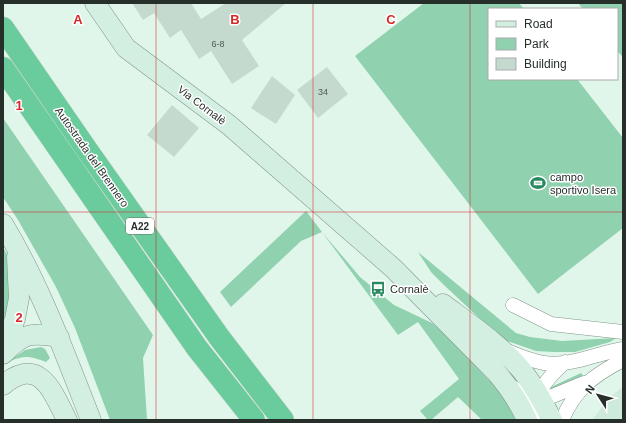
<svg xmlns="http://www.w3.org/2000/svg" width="626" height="423" viewBox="0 0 626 423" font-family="Helvetica,sans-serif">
<rect width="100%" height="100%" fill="#e1f6ea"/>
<path fill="#ceeada" d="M 623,387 L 623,420 L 592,420 L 611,396 Z"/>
<path fill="#90d1af" d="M 424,3 L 519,3 L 524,9 L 489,9 L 489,79 L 577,79 L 623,138 L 623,228 L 538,294 L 355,56 Z
M 578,3 L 623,3 L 623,55 L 622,56 L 617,51 L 617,9 L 583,9 Z
M 3,118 L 153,335 L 143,358 L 147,420 L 110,420 L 75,328 L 56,287 L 18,220 L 3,197 Z
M 306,211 L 322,232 L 360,277 L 394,305 L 432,323 L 452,341 L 501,393 L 517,420 L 482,420 L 458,397 L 431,420 L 428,420 L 420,411 L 459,379 L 418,322 L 398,335 L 322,232 L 301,241 L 231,307 L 220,292 Z
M 3,247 L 9,258 L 12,299 L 3,327 Z
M 418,252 L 516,333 L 530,337 L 562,341 L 616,338 L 610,342 L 575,352 L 553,352 L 536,351 L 507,341 L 494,332 L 445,286 L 431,272 Z
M 41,347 L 45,349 L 50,358 L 46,362 C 29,356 25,355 8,362 L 25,350 Z
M 581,373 L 584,377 L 549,395 L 551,387 Z"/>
<path fill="#c5dace" d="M 132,3 L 191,3 L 201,19 L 226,3 L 286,3 L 242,40 L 259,66 L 232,84 L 211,51 L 199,59 L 181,30 L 170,38 L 154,13 L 143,20 Z
M 327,67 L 348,94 L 318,118 L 297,90 Z
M 272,76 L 295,95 L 276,124 L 251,108 Z
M 172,105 L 199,128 L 174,157 L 147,135 Z"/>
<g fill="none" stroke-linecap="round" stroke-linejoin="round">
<g stroke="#82958a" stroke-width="15">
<path id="street" d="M 513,305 L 551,324 L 623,332
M 505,350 C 517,355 531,361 544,363 C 570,367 597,353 623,349
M 508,385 L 523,393 L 550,397 L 584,383
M 533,420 C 533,395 547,378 565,362
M 562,420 C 575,389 594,375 623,360"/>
</g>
<g stroke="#82958a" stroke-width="21">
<path id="secondary" d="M 95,3 L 126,48 L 229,125 L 393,268 L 496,372 C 509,387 519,402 527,420
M 3,224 C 40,285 65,354 91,420
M 443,304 C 471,325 501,345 523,372 C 535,387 544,404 552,420
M 3,352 L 15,319 L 19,298 L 17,257
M 3,354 C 24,333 30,332 59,337
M 3,385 C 40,355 52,391 67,420"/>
</g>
<g stroke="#d8dad9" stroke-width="23">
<path id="highway" d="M 3,28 L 87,150 L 219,337 L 283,420
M 3,68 L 197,348 L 254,420"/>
</g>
<use href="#street" stroke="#fff" stroke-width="14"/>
<use href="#secondary" stroke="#d2efe1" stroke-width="20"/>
<use href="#highway" stroke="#6acb9c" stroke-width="22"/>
</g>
<path fill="none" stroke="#d62828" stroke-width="1" stroke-opacity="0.55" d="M 156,3 L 156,420M 313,3 L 313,420M 470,3 L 470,420M 3,212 L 623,212"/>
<defs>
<g id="stadium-bare" transform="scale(1.2)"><path d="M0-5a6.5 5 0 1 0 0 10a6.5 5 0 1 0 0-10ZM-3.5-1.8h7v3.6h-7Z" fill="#2b8960" stroke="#fff" stroke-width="2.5" paint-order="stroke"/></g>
<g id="bus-bare" transform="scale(1.2)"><path d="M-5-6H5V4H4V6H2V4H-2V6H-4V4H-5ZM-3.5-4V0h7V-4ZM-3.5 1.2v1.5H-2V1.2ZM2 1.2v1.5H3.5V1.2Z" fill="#2b8960" stroke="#fff" stroke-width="2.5" paint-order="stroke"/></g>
</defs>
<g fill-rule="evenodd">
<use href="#stadium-bare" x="538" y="183"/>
<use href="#bus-bare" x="378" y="289"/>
</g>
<g text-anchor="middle" stroke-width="3" stroke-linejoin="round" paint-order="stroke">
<g font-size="9" fill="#4e5a54">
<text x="218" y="47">6-8</text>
<text x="323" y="95">34</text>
</g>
<rect fill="#fff" stroke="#686d6b" stroke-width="1" x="126" y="218" width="28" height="16" rx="3"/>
<g font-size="10" font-weight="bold" fill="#272f2b">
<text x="140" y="230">A22</text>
</g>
<g font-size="11" fill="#272f2b" stroke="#fff">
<text transform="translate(202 105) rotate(37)" y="4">Via Cornalè</text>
<text transform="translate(92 157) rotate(55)" y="4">Autostrada del Brennero</text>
</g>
<g font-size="11" fill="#272f2b" stroke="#fff" text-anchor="start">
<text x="550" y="181">campo<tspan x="550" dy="13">sportivo Isera</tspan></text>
<text x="390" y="293">Cornalè</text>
</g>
</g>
<g font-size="13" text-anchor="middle" font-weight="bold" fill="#d62828" stroke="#fff" stroke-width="3" stroke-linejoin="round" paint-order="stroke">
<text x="78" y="24">A</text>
<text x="235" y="24">B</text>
<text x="391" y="24">C</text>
<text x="19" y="110">1</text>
<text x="19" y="322">2</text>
</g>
<rect width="626" height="423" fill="none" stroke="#272f2b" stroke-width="8"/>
<rect x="488" y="8" width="130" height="72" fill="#ffffff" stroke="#a9acaa"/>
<rect x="496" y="21" width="20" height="6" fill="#d2efe1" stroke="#a9acaa"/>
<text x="524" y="28" font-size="12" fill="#272f2b">Road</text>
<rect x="496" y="38" width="20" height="12" fill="#90d1af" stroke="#a9acaa"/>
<text x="524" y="48" font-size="12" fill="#272f2b">Park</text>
<rect x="496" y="58" width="20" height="12" fill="#c5dace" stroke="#a9acaa"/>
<text x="524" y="68" font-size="12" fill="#272f2b">Building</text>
<g transform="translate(598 395) rotate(306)" stroke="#ffffff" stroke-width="3" paint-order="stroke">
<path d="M0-3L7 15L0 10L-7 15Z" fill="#272f2b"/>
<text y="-6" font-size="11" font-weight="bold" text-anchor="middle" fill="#272f2b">N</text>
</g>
</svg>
